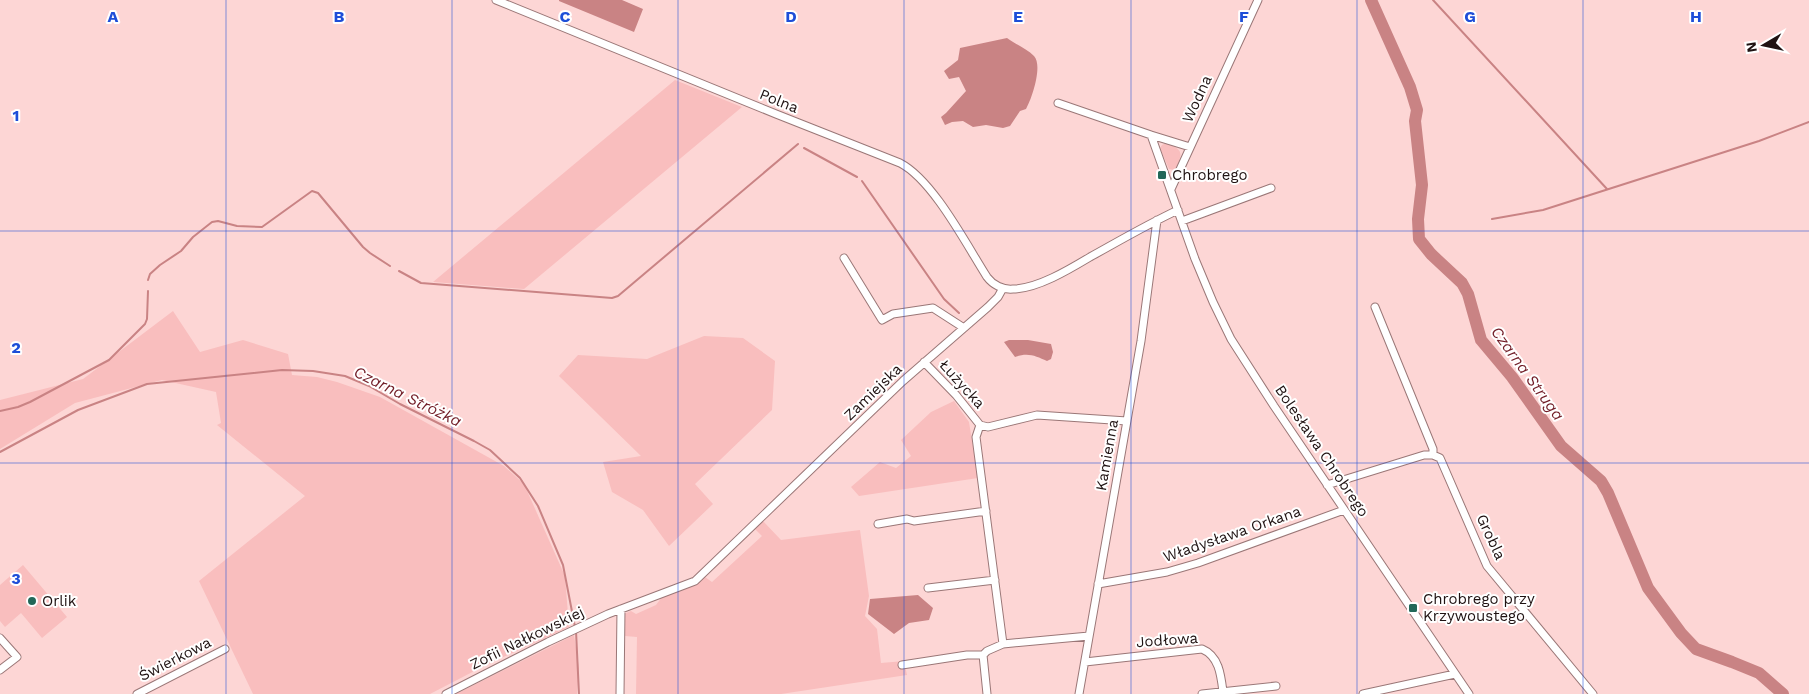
<svg xmlns="http://www.w3.org/2000/svg" width="1809" height="694" viewBox="0 0 1809 694" font-family="'Work Sans',sans-serif">
<rect width="100%" height="100%" fill="#fdd6d5"/>
<path fill="#f9bebe" d="M 675,80 L 742,107 L 524,289 L 433,282 Z
M 1166,143 C 1184,150 1183,153 1175,170 L 1169,169 L 1160,148 L 1162,145 Z
M 173,311 L 200,352 L 243,340 L 288,354 L 292,375 L 317,377 L 337,382 L 380,397 L 504,466 L 524,484 L 565,576 L 569,627 L 484,666 L 430,694 L 253,694 L 199,581 L 305,496 L 217,425 L 221,423 L 216,392 L 162,380 L 75,403 L 0,449 L 0,400 L 83,379 Z
M 704,336 L 743,338 L 775,361 L 772,410 L 695,484 L 713,504 L 669,546 L 643,510 L 612,492 L 603,462 L 641,456 L 559,376 L 578,355 L 647,359 Z
M 954,401 L 969,422 L 978,478 L 859,496 L 851,487 L 880,462 L 896,468 L 911,456 L 901,440 L 931,412 Z
M 763,521 L 781,540 L 860,530 L 869,596 L 865,616 L 877,629 L 881,663 L 904,661 L 907,675 L 781,694 L 636,694 L 637,637 L 625,636 L 624,614 L 631,611 L 636,614 L 656,605 L 662,597 L 691,586 L 705,577 L 712,582 L 762,536 L 755,529 Z
M 23,565 L 67,617 L 42,638 L 21,613 L 5,627 L 0,621 L 0,585 Z
M 574,635 L 579,668 L 577,694 L 456,694 Z"/>
<path fill="#c98384" d="M 559,0 L 622,0 L 643,9 L 634,32 L 559,1 Z
M 1007,38 C 1015,44 1027,49 1034,56 C 1043,65 1032,99 1026,109 L 1020,111 L 1010,126 L 1003,128 L 986,125 L 973,127 L 963,121 L 952,122 L 945,125 L 941,117 L 946,113 L 966,91 L 959,77 L 949,79 L 944,71 L 958,60 L 960,48 Z
M 1009,340 L 1028,340 L 1051,344 L 1053,352 L 1051,359 L 1047,361 C 1036,356 1028,352 1015,357 L 1004,342 Z
M 918,595 L 933,608 L 929,620 L 909,623 L 894,634 L 868,614 L 870,599 Z"/>
<g fill="none" stroke-linecap="round" stroke-linejoin="round">
<path stroke="#c98384" stroke-width="2" d="M 1433,0 L 1607,189
M 804,148 L 857,177
M 862,181 L 944,299 L 959,313
M 1492,219 L 1543,210 L 1759,141 L 1809,122
M 399,271 L 421,283 L 612,298 L 618,296 L 798,144
M 148,280 L 150,274 L 160,265 L 181,251 L 193,237 L 212,222 L 218,221 L 237,226 L 262,227 L 312,191 L 318,193 L 363,247 L 370,253 L 390,266
M 0,411 L 18,407 L 30,402 L 109,360 L 145,324 L 147,319 L 148,291
M 0,452 L 78,410 L 147,384 L 282,370 L 313,371 L 345,376 L 369,386 L 400,404 L 474,441 L 490,450 L 520,478 L 538,506 L 563,565 L 575,627
M 576,631 L 579,694"/>
<path stroke="#c98384" stroke-width="12" d="M 1371,0 L 1410,87 L 1417,110 L 1415,121 L 1422,185 L 1418,219 L 1419,239 L 1431,254 L 1462,283 L 1468,294 L 1481,340 L 1512,377 L 1561,446 L 1601,481 L 1608,493 L 1648,588 L 1681,633 L 1696,649 L 1732,662 L 1759,673 L 1783,694"/>
<g stroke="#9a7777" stroke-width="9">
<path id="minor" d="M 496,0 L 776,114 L 900,163 C 933,180 966,244 987,277 C 993,285 1003,290 1013,289 C 1037,289 1070,269 1090,257 C 1119,241 1148,224 1178,210
M 1058,103 L 1151,135 L 1195,259 L 1213,302 L 1231,339 L 1274,406 L 1469,694
M 1151,135 L 1190,147
M 1171,189 L 1258,0
M 1182,221 L 1271,188
M 844,258 L 882,320 L 893,314 L 933,308 L 964,328
M 1375,307 L 1433,449 L 1433,455
M 924,362 L 956,395 L 980,425 L 988,427 L 1037,415 L 1127,421
M 980,425 L 976,437 L 1003,644
M 1327,485 L 1424,455 L 1433,455 L 1440,458 L 1487,566 L 1593,694
M 878,524 L 907,519 L 914,521 L 986,511
M 1098,584 L 1167,572 L 1198,563 L 1344,510
M 928,588 L 995,580
M 0,638 L 17,657 L 0,670
M 1085,662 L 1202,649 C 1219,656 1221,675 1223,692
M 902,665 L 967,655 L 983,655
M 137,694 L 225,649
M 446,694 L 548,642 L 608,614 L 695,581 L 903,381 L 988,307 L 998,297 L 1003,288
M 620,694 L 621,609
M 987,694 L 983,655 L 987,651 L 1003,644 L 1089,636
M 1079,694 L 1141,341 L 1157,220
M 1202,694 L 1276,686
M 1363,694 L 1455,674"/>
</g>
<use href="#minor" stroke="#fff" stroke-width="7"/>
</g>
<path fill="none" stroke="#1d4ed8" stroke-width="1" stroke-opacity="0.55" d="M 226,0 L 226,694M 452,0 L 452,694M 678,0 L 678,694M 904,0 L 904,694M 1131,0 L 1131,694M 1357,0 L 1357,694M 1583,0 L 1583,694M 0,231 L 1809,231M 0,463 L 1809,463"/>
<g fill="#226758" stroke="#fff" stroke-width="2">
<rect x="1157" y="170" width="10" height="10" rx="2.5"/>
<circle cx="32" cy="601" r="5"/>
<rect x="1408" y="603" width="10" height="10" rx="2.5"/>
</g>
<g text-anchor="middle" stroke-width="4" stroke-linejoin="round" paint-order="stroke">
<g font-size="15" fill="#1f1212" stroke="#fff">
<text transform="translate(1197 99) rotate(-65)" y="5">Wodna</text>
<text transform="translate(779 101) rotate(22)" y="5">Polna</text>
<text transform="translate(962 384) rotate(48)" y="5">Łużycka</text>
<text transform="translate(873 392) rotate(-44)" y="5">Zamiejska</text>
<text transform="translate(1322 451) rotate(56)" y="5">Bolesława Chrobrego</text>
<text transform="translate(1107 455) rotate(-80)" y="5">Kamienna</text>
<text transform="translate(1232 534) rotate(-19)" y="5">Władysława Orkana</text>
<text transform="translate(1491 537) rotate(65)" y="5">Grobla</text>
<text transform="translate(527 638) rotate(-26)" y="5">Zofii Nałkowskiej</text>
<text transform="translate(1167 640) rotate(-4)" y="5">Jodłowa</text>
<text transform="translate(175 659) rotate(-27)" y="5">Świerkowa</text>
</g>
<g font-size="15" fill="#1f1212" stroke="#fff" text-anchor="start">
<text x="1172" y="180">Chrobrego</text>
<text x="1423" y="604">Chrobrego przy<tspan x="1423" dy="17">Krzywoustego</tspan></text>
<text x="42" y="606">Orlik</text>
</g>
<g font-size="16" font-style="italic" fill="#711c26" stroke="#fff">
<text transform="translate(1528 373) rotate(54)" y="6">Czarna Struga</text>
<text transform="translate(408 396) rotate(26)" y="6">Czarna Stróżka</text>
</g>
</g>
<g font-size="16" text-anchor="middle" font-weight="bold" fill="#1d4ed8" stroke="#fff" stroke-width="4" stroke-linejoin="round" paint-order="stroke">
<text x="113" y="22">A</text>
<text x="339" y="22">B</text>
<text x="565" y="22">C</text>
<text x="791" y="22">D</text>
<text x="1018" y="22">E</text>
<text x="1244" y="22">F</text>
<text x="1470" y="22">G</text>
<text x="1696" y="22">H</text>
<text x="16" y="121">1</text>
<text x="16" y="353">2</text>
<text x="16" y="584">3</text>
</g>
<g transform="translate(1764 45) rotate(261)" stroke="#ffffff" stroke-width="4" paint-order="stroke">
<path d="M0-4L9 19L0 12L-9 19Z" fill="#1f1212"/>
<text y="-8" font-size="14" font-weight="bold" text-anchor="middle" fill="#1f1212">N</text>
</g>
</svg>
